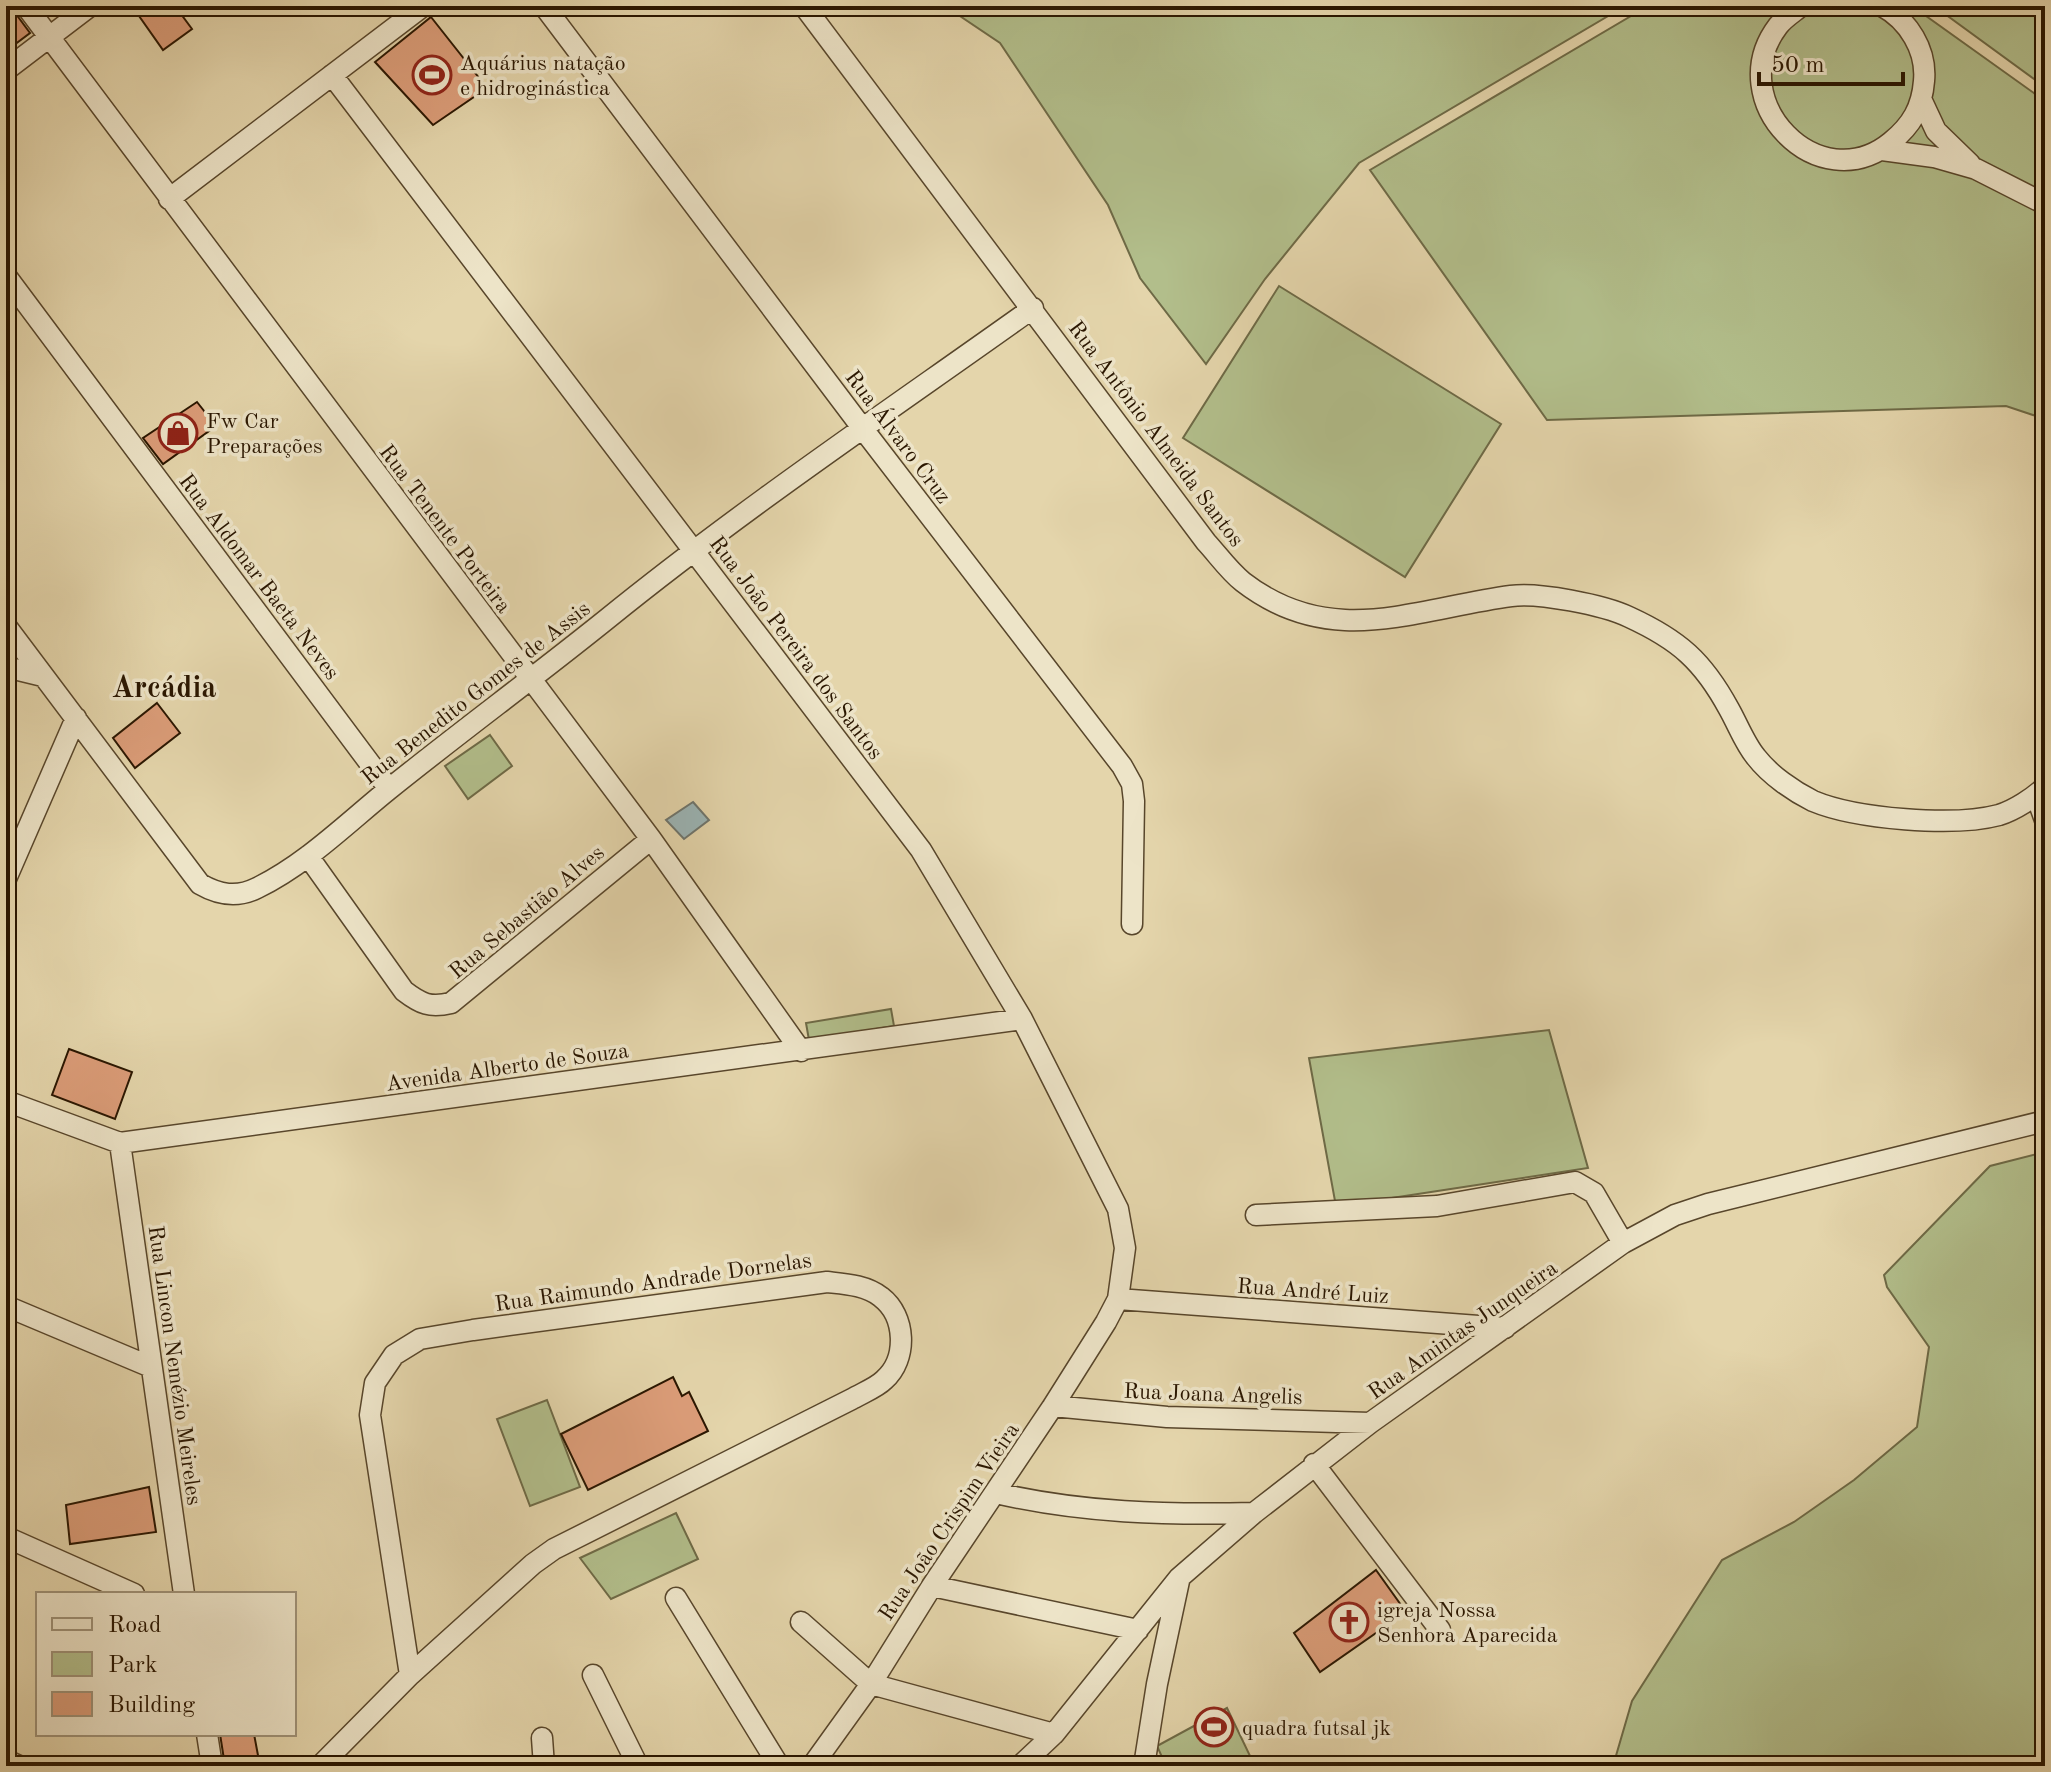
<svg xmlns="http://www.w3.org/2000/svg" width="2051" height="1772" viewBox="0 0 2051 1772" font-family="'Old Standard TT',serif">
<rect width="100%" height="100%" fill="#e4d5ab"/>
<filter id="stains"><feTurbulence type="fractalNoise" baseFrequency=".0025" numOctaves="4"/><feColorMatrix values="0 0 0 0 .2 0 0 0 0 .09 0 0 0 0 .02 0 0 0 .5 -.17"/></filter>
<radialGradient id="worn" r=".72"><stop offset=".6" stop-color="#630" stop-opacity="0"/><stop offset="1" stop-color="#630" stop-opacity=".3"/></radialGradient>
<path fill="#b2be8b" stroke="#6e6a46" stroke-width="2" d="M 945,6 L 1625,6 L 1359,163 L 1265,279 L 1206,364 L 1140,278 L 1108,205 L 1000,43 Z
M 1648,6 L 1912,6 L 2045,101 L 2045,419 L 2006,406 L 1547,420 L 1370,170 Z
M 1934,6 L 2045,6 L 2045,87 Z
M 1279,286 L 1501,424 L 1405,577 L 1183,438 Z
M 490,735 L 512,766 L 468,799 L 445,766 Z
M 891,1009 L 894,1026 L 809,1040 L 806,1023 Z
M 1549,1030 L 1588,1168 L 1372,1201 L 1337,1212 L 1309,1058 Z
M 2045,1152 L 2045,1766 L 1613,1766 L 1632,1701 L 1722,1560 L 1794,1522 L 1854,1480 L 1917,1427 L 1929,1347 L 1887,1287 L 1884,1275 L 1990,1166 Z
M 547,1400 L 580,1487 L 530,1506 L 497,1419 Z
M 676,1513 L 698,1559 L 611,1599 L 580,1558 Z
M 1227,1708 L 1251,1758 L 1235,1766 L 1166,1766 L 1157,1746 Z"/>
<path fill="#9bb5b6" stroke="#6e756d" stroke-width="2" d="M 693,802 L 709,820 L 684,839 L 666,820 Z"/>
<path fill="#dc9d79" stroke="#2a1600" stroke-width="2" d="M 6,6 L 13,6 L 16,14 L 30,33 L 6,51 Z
M 132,6 L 175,6 L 192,29 L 163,50 Z
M 431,17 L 487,88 L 433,125 L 375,62 Z
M 197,402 L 216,426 L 163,464 L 143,438 Z
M 157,703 L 180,733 L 135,768 L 113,738 Z
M 69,1049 L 132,1072 L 115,1119 L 52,1095 Z
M 673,1377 L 682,1396 L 689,1392 L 708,1431 L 588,1490 L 561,1434 Z
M 149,1487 L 156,1532 L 70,1544 L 66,1505 Z
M 1376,1570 L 1406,1612 L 1320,1672 L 1294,1633 Z
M 220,1734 L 254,1734 L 260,1766 L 225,1766 Z"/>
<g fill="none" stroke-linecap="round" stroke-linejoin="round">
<g stroke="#58462b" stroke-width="23">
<path id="minor" d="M 26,6 L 651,839 L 801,1051
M 544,6 L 863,429 L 1122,766 L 1132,784 L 1134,801 L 1132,924
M 804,6 L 1206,542 C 1218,555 1229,571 1243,582 C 1331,650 1414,609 1511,596 C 1538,592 1604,605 1629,617 C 1679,640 1703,661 1729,709 C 1738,725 1745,744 1756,757 C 1770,775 1793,791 1813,801 C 1856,819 1954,827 1999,815 C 2015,810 2033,798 2045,787
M 1801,6 C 1794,12 1784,18 1778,26 C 1721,101 1819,201 1891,142 C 1912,125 1922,107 1924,81 C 1927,50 1908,20 1882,6
M 6,70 L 90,6
M 332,75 L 921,850 L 1022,1019 L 1118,1209 L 1125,1248 L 1118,1299 L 1106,1322 L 1053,1406 L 932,1586 L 871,1684 L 812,1766
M 1922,101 L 1936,131 L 1970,164
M 1882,150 L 1934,157 L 1976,169 L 2045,204
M 169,199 L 423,6
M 6,276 L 389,789
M 6,626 L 200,884 C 219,895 237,898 257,888 C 306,864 346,824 388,790 C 460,732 535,677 607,619 C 744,508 890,410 1033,308
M 6,667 L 43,676
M 2036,795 L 2045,820
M 308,856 L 404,991 C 421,1004 430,1008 451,1003 L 651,839
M 6,879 L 76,718
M 6,1101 L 120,1143 L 1022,1019
M 120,1143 L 184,1594
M 1256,1215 L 1437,1206 L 1575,1182 L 1594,1193 L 1623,1243
M 1118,1299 L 1505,1328
M 6,1306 L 151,1367
M 1053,1406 L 1167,1417 L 1370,1423
M 1314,1464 L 1440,1630
M 996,1493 C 1082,1513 1166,1515 1254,1513
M 6,1537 L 134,1594
M 932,1586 L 1138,1630
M 676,1598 L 779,1766
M 801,1622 L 871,1684 L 1054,1734
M 593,1675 L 638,1766
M 207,1734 L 212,1766
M 542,1738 L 544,1766
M 6,1760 L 19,1766
M 320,1766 L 410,1675 L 533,1564 L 554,1549 L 852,1399 C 862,1393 876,1388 884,1380 C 908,1359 906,1316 881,1297 C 866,1285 845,1284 827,1282 L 473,1330 L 420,1339 L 394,1355 L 375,1383 L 370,1415 L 410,1675
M 1020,1766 L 1054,1734 L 1179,1578 L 1254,1513 L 1370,1423 L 1623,1243 L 1675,1215 L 1708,1204 L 2045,1121
M 1144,1766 L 1157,1684 L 1179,1581"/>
</g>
<use href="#minor" stroke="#ede4c8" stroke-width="20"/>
</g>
<defs>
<g id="stadium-ring" transform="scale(2)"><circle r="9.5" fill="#ede4c8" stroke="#8f2418" stroke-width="1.5"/><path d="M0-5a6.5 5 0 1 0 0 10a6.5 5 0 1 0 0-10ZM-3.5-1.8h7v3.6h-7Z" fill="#8f2418"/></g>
<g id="shop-ring" transform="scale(2)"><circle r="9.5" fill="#ede4c8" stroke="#8f2418" stroke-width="1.5"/><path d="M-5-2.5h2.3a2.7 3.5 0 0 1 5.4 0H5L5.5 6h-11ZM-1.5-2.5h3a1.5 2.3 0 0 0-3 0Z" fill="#8f2418"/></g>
<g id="church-ring" transform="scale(2)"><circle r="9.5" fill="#ede4c8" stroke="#8f2418" stroke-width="1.5"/><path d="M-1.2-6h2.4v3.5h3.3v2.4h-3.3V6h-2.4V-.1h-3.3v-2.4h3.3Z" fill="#8f2418"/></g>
</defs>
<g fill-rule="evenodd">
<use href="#stadium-ring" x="432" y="75"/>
<use href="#shop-ring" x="178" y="433"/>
<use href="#church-ring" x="1349" y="1622"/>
<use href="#stadium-ring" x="1214" y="1727"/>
</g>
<g text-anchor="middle" stroke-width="7" stroke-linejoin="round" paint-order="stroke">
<g font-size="22" fill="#2a1600" stroke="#ede4c8" text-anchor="start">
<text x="460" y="70">Aquárius natação<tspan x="460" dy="25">e hidroginástica</tspan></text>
<text x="206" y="428">Fw Car<tspan x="206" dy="25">Preparações</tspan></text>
<text x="1377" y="1617">igreja Nossa<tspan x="1377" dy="25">Senhora Aparecida</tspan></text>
<text x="1242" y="1735">quadra futsal jk</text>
</g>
<g font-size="22" fill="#2a1600" stroke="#ede4c8">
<text transform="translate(1157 433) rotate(53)" y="8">Rua Antônio Almeida Santos</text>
<text transform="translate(899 436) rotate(53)" y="8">Rua Álvaro Cruz</text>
<text transform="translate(446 528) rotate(53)" y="8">Rua Tenente Porteira</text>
<text transform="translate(260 576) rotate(53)" y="8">Rua Aldomar Baeta Neves</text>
<text transform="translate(797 647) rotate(53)" y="8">Rua João Pereira dos Santos</text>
<text transform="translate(475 692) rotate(-38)" y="8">Rua Benedito Gomes de Assis</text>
<text transform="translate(526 911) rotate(-40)" y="8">Rua Sebastião Alves</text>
<text transform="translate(507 1066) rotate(-8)" y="8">Avenida Alberto de Souza</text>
<text transform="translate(653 1281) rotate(-8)" y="8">Rua Raimundo Andrade Dornelas</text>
<text transform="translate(1313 1290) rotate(4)" y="8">Rua André Luiz</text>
<text transform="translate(1462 1329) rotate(-35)" y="8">Rua Amintas Junqueira</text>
<text transform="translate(176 1365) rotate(82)" y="8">Rua Lincon Nemézio Meireles</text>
<text transform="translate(1213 1393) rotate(2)" y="8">Rua Joana Angelis</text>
<text transform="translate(948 1521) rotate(-56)" y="8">Rua João Crispim Vieira</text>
</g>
<g font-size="30" font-weight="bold" fill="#2a1600" stroke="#ede4c8">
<text x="164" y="697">Arcádia</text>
</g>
</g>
<rect width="2051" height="1772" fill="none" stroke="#e4d5ab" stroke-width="32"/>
<rect x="8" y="8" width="2035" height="1756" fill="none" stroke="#2a1600" stroke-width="4"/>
<rect x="16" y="16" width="2019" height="1740" fill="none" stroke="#2a1600" stroke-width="2"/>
<rect x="36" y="1592" width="260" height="144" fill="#ede4c8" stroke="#9f9278" stroke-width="2"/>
<rect x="52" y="1618" width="40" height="12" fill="#ede4c8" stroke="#9f9278" stroke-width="2"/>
<text x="108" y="1632" font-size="24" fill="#2a1600">Road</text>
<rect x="52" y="1652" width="40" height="24" fill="#b2be8b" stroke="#9f9278" stroke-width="2"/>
<text x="108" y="1672" font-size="24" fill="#2a1600">Park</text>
<rect x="52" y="1692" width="40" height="24" fill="#dc9d79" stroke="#9f9278" stroke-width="2"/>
<text x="108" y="1712" font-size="24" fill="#2a1600">Building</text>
<path d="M1759 72v12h144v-12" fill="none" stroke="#2a1600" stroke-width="4"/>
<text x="1771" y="72" font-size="24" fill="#2a1600" stroke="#ede4c8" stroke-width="6" paint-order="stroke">50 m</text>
<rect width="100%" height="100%" filter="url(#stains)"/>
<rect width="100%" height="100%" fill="url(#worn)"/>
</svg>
